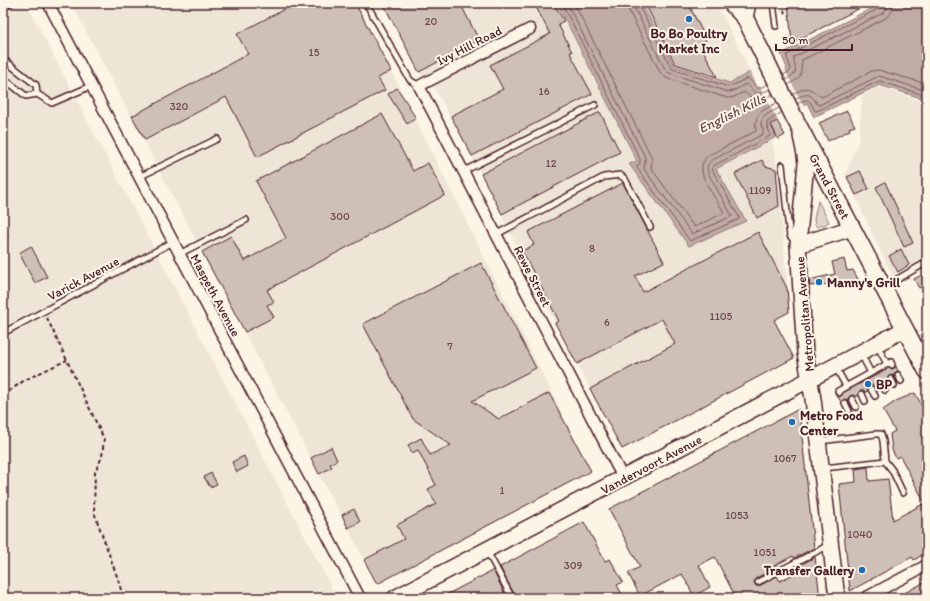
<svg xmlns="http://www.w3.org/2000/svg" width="930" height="601" viewBox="0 0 930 601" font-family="Itim,sans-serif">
<rect width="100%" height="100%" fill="#fcf5e5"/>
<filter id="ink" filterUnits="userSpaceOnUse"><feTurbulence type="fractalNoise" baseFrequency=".025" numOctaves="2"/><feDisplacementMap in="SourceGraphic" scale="8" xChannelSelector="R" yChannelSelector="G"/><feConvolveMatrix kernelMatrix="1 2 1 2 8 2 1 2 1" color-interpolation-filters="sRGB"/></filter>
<g filter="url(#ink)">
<path fill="#eee5d7" d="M 3,3 L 26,3 L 337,598 L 3,598 Z
M 71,3 L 357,3 L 591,471 L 377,584 Z
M 381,3 L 557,3 L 637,162 L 629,164 L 716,169 L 772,140 L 778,171 L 789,312 L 774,320 L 794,358 L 622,449 L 555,323 L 481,174 L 435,89 L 419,72 Z
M 642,3 L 716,3 L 740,50 L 750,72 L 730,83 L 674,66 Z
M 878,86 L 927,103 L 927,268 L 896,284 L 845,175 L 859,140 L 862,96 Z"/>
<path fill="#e2d5ca" stroke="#967a7a" d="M 818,201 L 829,222 L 826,224 L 817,227 L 815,225 L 814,219 Z"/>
<path fill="#c0aca5" stroke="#917474" d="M 557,3 L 642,3 L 674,66 L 730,83 L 750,72 L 758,85 L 787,68 L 781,54 L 882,3 L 927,3 L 927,100 L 879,85 L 814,117 L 807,103 L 770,123 L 776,137 L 716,169 L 746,221 L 689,246 L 629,164 L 637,161 Z"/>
<path fill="#fcf5e5" d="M 782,61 L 786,69 L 785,70 L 804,107 L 778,121 L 759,86 L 757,87 L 749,71 L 752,70 L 759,82 L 785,67 Z"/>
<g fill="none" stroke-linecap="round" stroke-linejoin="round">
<path stroke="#79575c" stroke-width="1" d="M 562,3 L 640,159 L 640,163 L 637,166 L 637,168 L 690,241 L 739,219 L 739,217 L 713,171 L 712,167 L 715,165 L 770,136 L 770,134 L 767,125 L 767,122 L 782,112
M 567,3 L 645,157 L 645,162 L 644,169 L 692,234 L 732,216 L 708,173 C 706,167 708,163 712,160 L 763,134 C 764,130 762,128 761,125 C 760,115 773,112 779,108
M 574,3 L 650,154 L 652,160 L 651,168 L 694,227 L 724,213 C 717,197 689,170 709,155 L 756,131 C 756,128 755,125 756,122 C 757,111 769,107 777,103
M 628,3 L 629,11 L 660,72 L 666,78 L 727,98 L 734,97 L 744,92 C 755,101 760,101 773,94
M 634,3 L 635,9 L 665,69 L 669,73 L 728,92 L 733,91 L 746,84 C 757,93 754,97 770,89
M 639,3 L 639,6 L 672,69 L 729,87 L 748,78 L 757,88 L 760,88 L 768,84
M 783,75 L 789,72 L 791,69 L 787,57 L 787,55 L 880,8 L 883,3
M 786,80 C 802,70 793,70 794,57 L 883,13 L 887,8 L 888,3
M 788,85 C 804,76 800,75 802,60 L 886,18 L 892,11 L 894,3
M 793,94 C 810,84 808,89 822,97 L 872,71 L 878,70 L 927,84
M 795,99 C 806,93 811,92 817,104 L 819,105 L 879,76 L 927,91
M 797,104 C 809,97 809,99 815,111 L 817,111 L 879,81 L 927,96"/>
</g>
<path fill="#cfc0b7" stroke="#4a1f2b" d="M 296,3 L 355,3 L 391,71 L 378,78 L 385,90 L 257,157 L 226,97 L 145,140 L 132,116 L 248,54 L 237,34 Z
M 383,3 L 460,3 L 479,40 L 419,72 Z
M 534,3 L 554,3 L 564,21 L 558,24 L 572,52 L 570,53 L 592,94 L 472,156 L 451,116 L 503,89 L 490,65 L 550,34 Z
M 645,3 L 688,3 L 704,35 L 703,35 L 706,41 L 700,44 L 717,77 L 675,64 Z
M 788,3 L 870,3 L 792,43 Z
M 397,88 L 409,106 L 408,106 L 416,118 L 407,124 L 388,94 Z
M 847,111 L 855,126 L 849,128 L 850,130 L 828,141 L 819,123 Z
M 600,112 L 620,152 L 502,214 L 481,174 Z
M 382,114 L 413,171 L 428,163 L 445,195 L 267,290 L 274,302 L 267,305 L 274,317 L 245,332 L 202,252 L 231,236 L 244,261 L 286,238 L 256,181 Z
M 777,121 L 785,135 L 778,139 L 771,124 Z
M 762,160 L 765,166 L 776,169 L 779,206 L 757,218 L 735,174 Z
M 860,171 L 869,189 L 856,195 L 847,177 Z
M 885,182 L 913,243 L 904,247 L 876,187 Z
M 623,183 L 664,262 L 635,276 L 643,292 L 758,232 L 787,288 L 789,312 L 774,320 L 794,358 L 622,449 L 590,389 L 675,344 L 662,319 L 577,364 L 555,323 L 559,321 L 522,251 L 534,245 L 528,232 Z
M 31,246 L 47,277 L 35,283 L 19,253 Z
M 901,249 L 909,265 L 898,272 L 889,256 Z
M 844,259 L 847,271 L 853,270 L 859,281 L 810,286 L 809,280 L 835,274 L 832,262 Z
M 481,263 L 536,368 L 472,401 L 499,419 L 549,393 L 591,471 L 377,584 L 364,560 L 404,539 L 397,525 L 436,504 L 428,489 L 436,485 L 418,450 L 412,453 L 408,445 L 421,438 L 430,455 L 451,445 L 413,419 L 363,324 Z
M 927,272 L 927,284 L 919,288 L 914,279 Z
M 896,366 L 898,371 L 894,373 L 894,377 L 892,375 L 889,376 L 887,381 L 885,382 L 882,380 L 879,380 L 877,383 L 877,386 L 875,387 L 873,385 L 869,385 L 867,387 L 868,391 L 865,392 L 863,390 L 860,391 L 858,393 L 858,396 L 856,397 L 853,395 L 850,396 L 848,398 L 848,401 L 845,399 L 841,402 L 838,397 L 841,396 L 843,393 L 889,368 L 893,369 Z
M 915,393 L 927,415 L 927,550 L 923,552 L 924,554 L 914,560 L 912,557 L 850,591 L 839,484 L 856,482 L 855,469 L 868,467 L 869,481 L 888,479 L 893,520 L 925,503 L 900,456 L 896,458 L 892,450 L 890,434 L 895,431 L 883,410 L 896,401 Z
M 799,409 L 814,548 L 794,558 L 793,556 L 772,567 L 774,569 L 756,578 L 754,582 L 756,586 L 759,586 L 777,576 L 780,581 L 801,570 L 798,566 L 815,557 L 820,598 L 736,598 L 715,557 L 699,565 L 710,587 L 694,596 L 682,574 L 640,596 L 628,573 L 640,567 L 609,509 Z
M 331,447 L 337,460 L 330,464 L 332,467 L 319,474 L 311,458 Z
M 244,456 L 248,466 L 237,472 L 232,462 Z
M 211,473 L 217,484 L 210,487 L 204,477 Z
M 354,509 L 360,522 L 348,528 L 342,515 Z
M 584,522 L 605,561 L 610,559 L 623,582 L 617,585 L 624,598 L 516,598 L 500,567 Z
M 493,570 L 507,598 L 440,598 L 490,572 Z
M 927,581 L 927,598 L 895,598 Z"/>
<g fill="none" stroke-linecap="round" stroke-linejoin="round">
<g stroke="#4a1f2b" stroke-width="8">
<path id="lane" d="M 366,3 L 410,80 L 419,86
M 773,3 L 776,26
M 3,7 L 11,3
M 3,59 L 36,85 L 37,94
M 3,78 L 26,96 L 37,94 L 52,103 L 91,86
M 782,165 L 788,222 L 790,236 L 795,241
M 464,171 L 595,105
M 139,177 L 217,139
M 3,234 L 4,235
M 497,234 L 604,177 L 620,175 L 625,179 L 650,227
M 179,254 L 246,220
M 884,287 L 927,262
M 3,333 L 173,242
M 877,345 L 887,364
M 861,354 L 871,373
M 836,368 L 846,386
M 898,375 L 901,381
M 891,379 L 894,385
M 881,384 L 885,390
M 871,389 L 875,396
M 839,393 L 838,391 L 891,362 L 892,365
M 862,394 L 865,401
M 852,399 L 856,407
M 845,403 L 849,411
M 820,441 L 876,434 L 881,434 L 883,441 L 885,461 L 824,468
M 885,461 L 892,470 L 903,493
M 487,551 L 512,598
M 758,582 L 829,545"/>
</g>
<g stroke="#4a1f2b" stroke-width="13">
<path id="street" d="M 48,3 L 360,598
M 530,29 L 419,86 L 623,478
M 865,598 L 927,565"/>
</g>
<g stroke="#4a1f2b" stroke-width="18">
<path id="secondary" d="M 745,18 L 748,3
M 801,136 L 805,155 L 806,164 L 798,245 L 805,353 L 813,399 L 837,598
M 798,245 L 852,228
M 395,598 L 905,329"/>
</g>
<g stroke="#4a1f2b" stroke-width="19">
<path id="primary" d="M 731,3 L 745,18 L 794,117 L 927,371"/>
</g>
<path stroke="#4a1f2b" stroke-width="2" stroke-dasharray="4 3" stroke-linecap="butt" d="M 783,3 L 785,15
M 47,318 L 104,439 L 102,457 L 95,472 L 94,512 L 119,582 L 123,598
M 3,395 L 25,380 L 67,360"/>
<use href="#lane" stroke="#fcf5e5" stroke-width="5"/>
<use href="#street" stroke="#fcf5e5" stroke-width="10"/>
<use href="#secondary" stroke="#fcf5e5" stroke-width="15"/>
<use href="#primary" stroke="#fcf5e5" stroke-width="16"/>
</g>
</g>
<g fill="#1f6fb2" stroke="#fcf5e5" stroke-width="1.5">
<circle cx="689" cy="19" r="4"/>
<circle cx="819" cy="282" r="4"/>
<circle cx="868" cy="384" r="4"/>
<circle cx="792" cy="422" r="4"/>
<circle cx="862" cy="570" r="4"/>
</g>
<g text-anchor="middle" stroke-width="4" stroke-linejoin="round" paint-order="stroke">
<g font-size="11" fill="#6b474e">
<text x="431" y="25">20</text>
<text x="314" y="56">15</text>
<text x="544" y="95">16</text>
<text x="179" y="110">320</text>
<text x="551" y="167">12</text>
<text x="760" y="194">1109</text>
<text x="340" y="220">300</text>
<text x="592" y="252">8</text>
<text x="721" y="320">1105</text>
<text x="607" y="326">6</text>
<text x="450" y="350">7</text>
<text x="785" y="462">1067</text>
<text x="502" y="494">1</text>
<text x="737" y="519">1053</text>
<text x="860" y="538">1040</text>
<text x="765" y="556">1051</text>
<text x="573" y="569">309</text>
</g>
<g font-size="13" font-weight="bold" fill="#4a1f2b" stroke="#fcf5e5" text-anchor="start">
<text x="689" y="38" text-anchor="middle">Bo Bo Poultry<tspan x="689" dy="15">Market Inc</tspan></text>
<text x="827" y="287">Manny's Grill</text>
<text x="876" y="389">BP</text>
<text x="800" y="420">Metro Food<tspan x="800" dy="15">Center</tspan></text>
<text x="854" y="575" text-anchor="end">Transfer Gallery</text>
</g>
<g font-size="13" fill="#4a1f2b" stroke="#fcf5e5">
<text transform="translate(469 45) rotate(-27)" y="5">Ivy Hill Road</text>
<text transform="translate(830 186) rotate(62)" y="5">Grand Street</text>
<text transform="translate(533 276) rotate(63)" y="5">Rewe Street</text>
<text transform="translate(83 278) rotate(-28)" y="5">Varick Avenue</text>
<text transform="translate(216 295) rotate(62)" y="5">Maspeth Avenue</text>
<text transform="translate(804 314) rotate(-95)" y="5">Metropolitan Avenue</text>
<text transform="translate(651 464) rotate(-28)" y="5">Vandervoort Avenue</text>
</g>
<g font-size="14" font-style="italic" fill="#6d4950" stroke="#fcf5e5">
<text transform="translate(732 113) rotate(-26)" y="5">English Kills</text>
</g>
</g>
<rect width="930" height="601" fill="none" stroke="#fcf5e5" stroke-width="16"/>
<rect x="8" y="8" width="914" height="585" fill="none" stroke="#4a1f2b" stroke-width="1.5" filter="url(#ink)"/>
<path d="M776 44v6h76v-6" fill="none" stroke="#4a1f2b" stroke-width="2"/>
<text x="782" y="44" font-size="12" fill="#4a1f2b" stroke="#fcf5e5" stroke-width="3" paint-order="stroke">50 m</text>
</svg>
